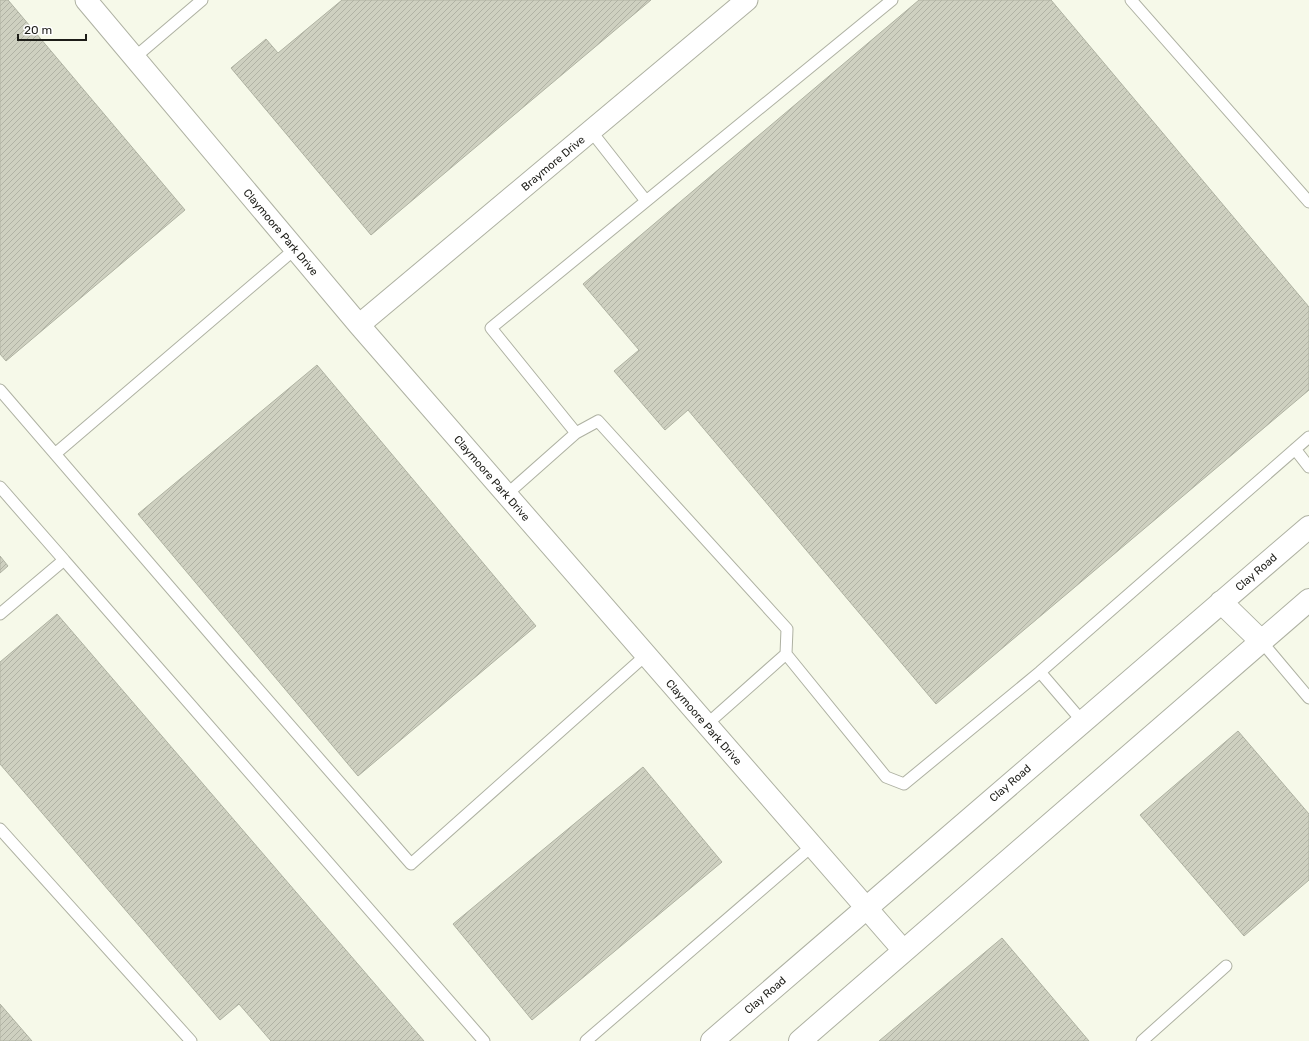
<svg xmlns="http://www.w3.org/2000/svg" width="1309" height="1041" viewBox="0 0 1309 1041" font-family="Rubik,sans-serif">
<defs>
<pattern id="building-hatch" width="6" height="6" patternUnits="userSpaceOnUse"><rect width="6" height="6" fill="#ced0c0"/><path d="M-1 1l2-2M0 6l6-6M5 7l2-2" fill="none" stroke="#b0b2a4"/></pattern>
</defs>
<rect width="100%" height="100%" fill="#f6f9e9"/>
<path fill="url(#building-hatch)" stroke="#afb2a2" d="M 0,0 L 8,0 L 185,210 L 6,361 L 0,354 Z
M 342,0 L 651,0 L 371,235 L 231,68 L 266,39 L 278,53 Z
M 919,0 L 1051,0 L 1309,307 L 1309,390 L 936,704 L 688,410 L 665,430 L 614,371 L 639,350 L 583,284 Z
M 317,365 L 536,626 L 358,776 L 138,514 Z
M 0,556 L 8,566 L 0,573 Z
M 57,614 L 424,1041 L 271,1041 L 239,1004 L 220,1020 L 0,764 L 0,662 Z
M 1238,731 L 1309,814 L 1309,880 L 1244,936 L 1140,815 Z
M 643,767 L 722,862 L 532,1020 L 453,924 Z
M 1002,938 L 1089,1041 L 879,1041 Z
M 0,1004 L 32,1041 L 0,1041 Z"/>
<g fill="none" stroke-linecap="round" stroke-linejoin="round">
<g stroke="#aeb1a2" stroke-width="13">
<path id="service" d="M 892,0 L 491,328 L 576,433 L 598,421 L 787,629 L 786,654 L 886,777 L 904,784 L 1040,672 L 1309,437
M 1131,0 L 1309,202
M 134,58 L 202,0
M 591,131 L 646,201
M 0,390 L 230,657 L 411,864 L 646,655
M 1295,449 L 1309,467
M 55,454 L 295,249
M 0,487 L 64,560
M 506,495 L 576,433
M 0,614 L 64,560 L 484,1041
M 1261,641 L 1309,698
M 1040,672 L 1082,721
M 706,725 L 786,654
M 0,829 L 191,1041
M 586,1041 L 812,846
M 1142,1041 L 1226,966"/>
</g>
<g stroke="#aeb1a2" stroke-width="23">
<path id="minor" d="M 86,0 L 359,325 L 903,950
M 359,325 L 747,0"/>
</g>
<g stroke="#aeb1a2" stroke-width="24">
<path id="primary" d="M 1221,602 L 1261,641
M 712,1041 L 1309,527
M 800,1041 L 1309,600"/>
</g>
<use href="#service" stroke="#fff" stroke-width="11"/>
<use href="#minor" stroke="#fff" stroke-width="21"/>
<use href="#primary" stroke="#fff" stroke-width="22"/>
</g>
<g text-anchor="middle" stroke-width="3" stroke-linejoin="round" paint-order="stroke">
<g font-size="11" fill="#1d1d18" stroke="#fff">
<text transform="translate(553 163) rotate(-40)" y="4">Braymore Drive</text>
<text transform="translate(281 232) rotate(50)" y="4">Claymoore Park Drive</text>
<text transform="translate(492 478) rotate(49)" y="4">Claymoore Park Drive</text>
<text transform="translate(1256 572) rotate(-41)" y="4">Clay Road</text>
<text transform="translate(704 722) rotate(49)" y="4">Claymoore Park Drive</text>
<text transform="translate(1010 783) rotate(-41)" y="4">Clay Road</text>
<text transform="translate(765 995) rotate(-41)" y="4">Clay Road</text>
</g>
</g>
<path d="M18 34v6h68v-6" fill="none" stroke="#1d1d18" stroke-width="2"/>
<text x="24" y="34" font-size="12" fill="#1d1d18" stroke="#ffffff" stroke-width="3" paint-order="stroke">20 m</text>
</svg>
